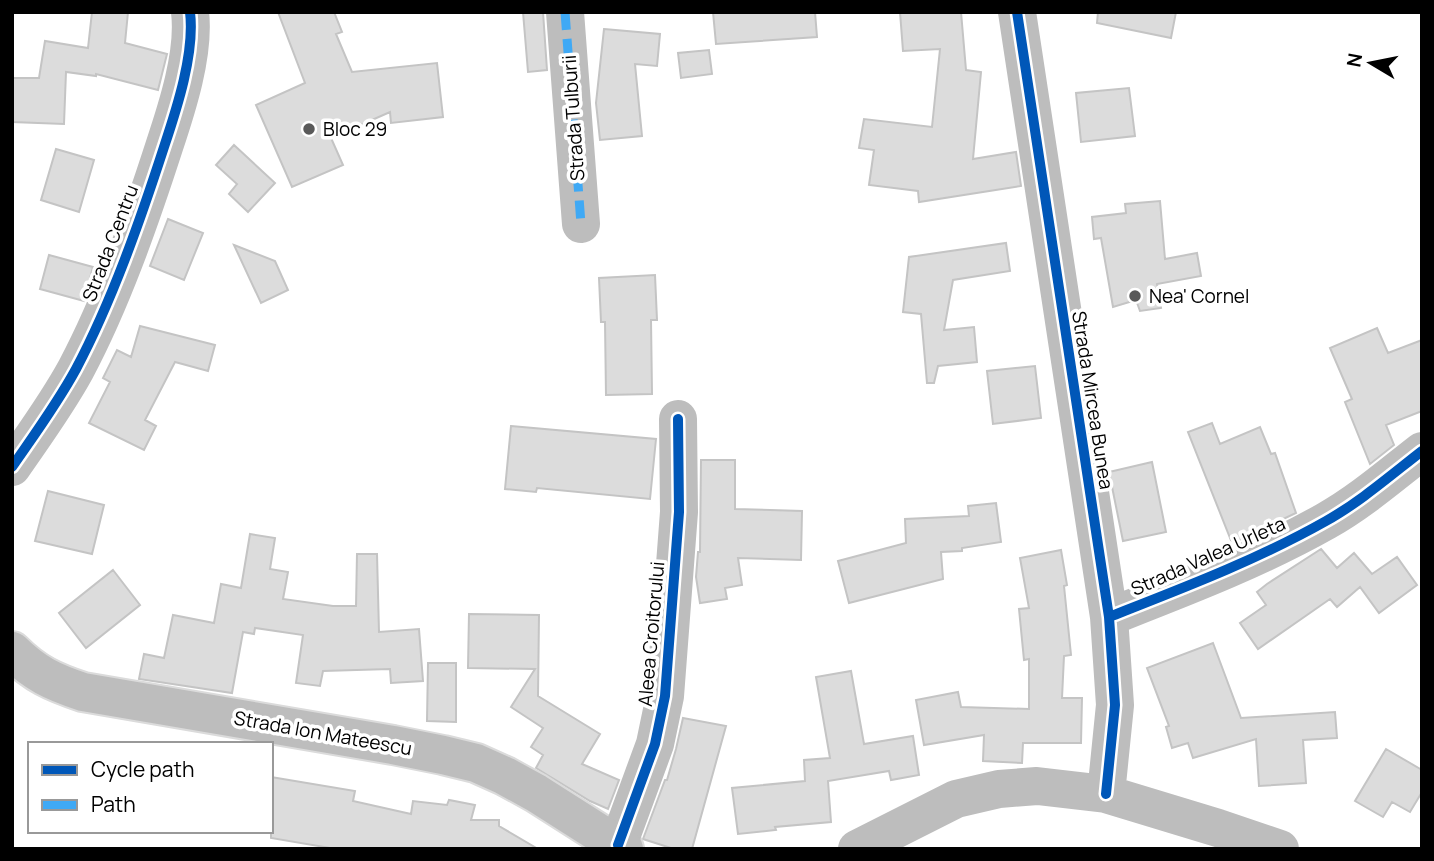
<svg xmlns="http://www.w3.org/2000/svg" width="1434" height="861" viewBox="0 0 1434 861" font-family="Manrope,sans-serif">
<rect width="100%" height="100%" fill="#fff"/>
<path fill="#dcdcdc" stroke="#c4c4c4" stroke-width="2" d="M 92,12 L 128,12 L 125,43 L 167,54 L 158,90 L 96,74 L 96,76 L 66,72 L 64,124 L 12,122 L 12,78 L 39,78 L 45,41 L 88,48 Z
M 278,12 L 334,12 L 342,32 L 336,34 L 352,72 L 437,63 L 443,117 L 391,123 L 390,112 L 331,138 L 343,165 L 292,187 L 256,105 L 305,83 Z
M 523,12 L 543,12 L 547,70 L 528,72 Z
M 713,12 L 815,12 L 817,37 L 716,44 Z
M 900,12 L 961,12 L 966,70 L 981,72 L 973,159 L 1016,152 L 1021,186 L 919,202 L 918,191 L 869,185 L 874,150 L 859,148 L 864,119 L 932,127 L 940,49 L 903,51 Z
M 1098,12 L 1176,12 L 1171,38 L 1097,23 Z
M 604,29 L 660,34 L 657,66 L 635,64 L 642,136 L 600,140 L 596,103 Z
M 709,50 L 712,74 L 681,78 L 678,53 Z
M 1129,88 L 1135,136 L 1081,142 L 1076,93 Z
M 234,145 L 275,183 L 248,212 L 229,194 L 237,184 L 216,165 Z
M 56,149 L 94,160 L 79,212 L 41,200 Z
M 1160,201 L 1165,259 L 1197,253 L 1201,276 L 1157,284 L 1161,308 L 1140,311 L 1136,300 L 1113,307 L 1101,238 L 1094,239 L 1092,217 L 1126,213 L 1125,204 Z
M 168,219 L 203,233 L 184,280 L 150,266 Z
M 1006,243 L 1010,271 L 953,280 L 944,330 L 974,327 L 977,362 L 938,366 L 934,383 L 927,383 L 921,314 L 903,312 L 909,257 Z
M 234,245 L 275,261 L 288,290 L 261,303 Z
M 49,255 L 93,267 L 84,301 L 40,289 Z
M 655,275 L 657,320 L 651,320 L 652,394 L 606,395 L 605,322 L 601,322 L 599,278 Z
M 140,326 L 215,345 L 208,371 L 175,362 L 145,420 L 156,426 L 144,450 L 89,423 L 110,382 L 103,378 L 117,350 L 131,357 Z
M 1377,328 L 1388,353 L 1422,340 L 1422,411 L 1386,425 L 1394,445 L 1370,464 L 1345,402 L 1352,399 L 1330,348 Z
M 1035,366 L 1041,418 L 993,424 L 987,371 Z
M 1212,423 L 1220,444 L 1260,427 L 1271,454 L 1275,453 L 1296,513 L 1279,521 L 1252,531 L 1253,534 L 1232,543 L 1188,432 Z
M 511,426 L 656,439 L 650,499 L 537,488 L 536,492 L 505,489 Z
M 701,460 L 735,460 L 735,509 L 802,511 L 801,560 L 738,558 L 742,585 L 725,588 L 727,599 L 700,603 L 696,577 L 698,552 L 700,552 Z
M 1152,462 L 1166,532 L 1123,541 L 1109,472 Z
M 48,491 L 104,505 L 92,554 L 35,541 Z
M 996,503 L 1001,542 L 962,548 L 962,551 L 941,552 L 943,579 L 849,603 L 838,561 L 906,543 L 905,519 L 969,516 L 968,506 Z
M 250,534 L 275,538 L 270,569 L 288,572 L 283,599 L 333,606 L 356,606 L 357,554 L 377,554 L 379,632 L 419,629 L 423,681 L 391,683 L 390,669 L 323,671 L 320,686 L 296,683 L 303,635 L 255,628 L 254,634 L 243,632 L 232,693 L 139,679 L 144,654 L 164,658 L 173,615 L 214,623 L 221,584 L 241,588 Z
M 1321,549 L 1337,568 L 1354,553 L 1372,574 L 1397,557 L 1417,585 L 1379,613 L 1360,587 L 1337,607 L 1330,599 L 1258,649 L 1240,623 L 1266,605 L 1257,592 L 1267,584 Z
M 1061,550 L 1067,585 L 1064,586 L 1071,655 L 1064,656 L 1062,698 L 1082,698 L 1081,743 L 1023,743 L 1022,763 L 983,761 L 984,735 L 924,745 L 916,700 L 958,692 L 961,707 L 1029,709 L 1029,659 L 1024,660 L 1019,609 L 1029,608 L 1020,558 Z
M 113,570 L 140,605 L 86,648 L 59,613 Z
M 469,614 L 539,615 L 538,696 L 600,734 L 582,764 L 619,780 L 608,809 L 590,801 L 536,768 L 543,755 L 531,747 L 543,728 L 511,707 L 535,669 L 468,668 Z
M 1213,643 L 1241,718 L 1335,712 L 1337,738 L 1303,740 L 1306,783 L 1259,786 L 1256,739 L 1193,758 L 1188,743 L 1172,748 L 1166,727 L 1169,726 L 1147,668 Z
M 428,663 L 456,663 L 456,722 L 427,721 Z
M 851,671 L 864,744 L 913,736 L 919,775 L 891,780 L 889,771 L 828,781 L 831,822 L 775,827 L 776,830 L 738,834 L 732,788 L 805,781 L 804,760 L 830,758 L 816,677 Z
M 683,718 L 726,726 L 692,849 L 674,849 L 643,839 L 665,780 L 667,780 L 676,749 Z
M 1386,749 L 1422,770 L 1422,792 L 1410,812 L 1392,802 L 1383,817 L 1355,801 Z
M 271,777 L 355,791 L 353,801 L 411,814 L 413,801 L 447,805 L 449,800 L 475,805 L 471,820 L 499,820 L 499,826 L 538,849 L 336,849 L 271,838 Z"/>
<g fill="none" stroke-linecap="round" stroke-linejoin="round">
<g stroke="#dbdbdb" stroke-width="42">
<path id="major" d="M 12,651 C 35,674 53,682 83,692 L 393,745 L 443,755 L 476,763 L 505,776 L 536,793 L 624,849"/>
</g>
<path stroke="#bdbdbd" stroke-width="38" d="M 565,12 L 581,224
M 1017,12 L 1109,617 L 1115,705 L 1106,794
M 12,467 C 34,435 57,404 76,369 C 112,301 140,221 164,147 C 177,108 195,53 190,12
M 1109,617 C 1183,588 1257,560 1326,521 C 1360,502 1391,475 1422,451
M 618,845 L 655,744 L 665,696 L 679,512 L 678,419
M 857,849 L 956,799 L 999,789 L 1037,786 L 1106,794 L 1218,828 L 1280,849"/>
<use href="#major" stroke="#bdbdbd" stroke-width="38"/>
<path stroke="#3fa9f5" stroke-width="9" stroke-dasharray="18 9" stroke-linecap="butt" d="M 565,12 L 581,224"/>
<g stroke="#fff" stroke-width="15">
<path id="cycleway" d="M 1017,12 L 1109,617 L 1115,705 L 1106,794
M 12,467 C 34,435 57,404 76,369 C 112,301 140,221 164,147 C 177,108 195,53 190,12
M 1109,617 C 1183,588 1257,560 1326,521 C 1360,502 1391,475 1422,451
M 618,845 L 655,744 L 665,696 L 679,512 L 678,419"/>
</g>
<use href="#cycleway" stroke="#0057b8" stroke-width="10"/>
</g>
<g fill="#595959" stroke="#fff" stroke-width="2.5">
<circle cx="309" cy="129" r="7"/>
<circle cx="1135" cy="296" r="7"/>
</g>
<g text-anchor="middle" stroke-width="7" stroke-linejoin="round" paint-order="stroke">
<g font-size="19" fill="#000" stroke="#fff">
<text transform="translate(573 118) rotate(-94)" y="7">Strada Tulburii</text>
<text transform="translate(110 243) rotate(-69)" y="7">Strada Centru</text>
<text transform="translate(1093 400) rotate(81)" y="7">Strada Mircea Bunea</text>
<text transform="translate(1208 556) rotate(-24)" y="7">Strada Valea Urleta</text>
<text transform="translate(651 634) rotate(-85)" y="7">Aleea Croitorului</text>
<text transform="translate(323 733) rotate(10)" y="7">Strada Ion Mateescu</text>
</g>
<g font-size="19" fill="#000" stroke="#fff" text-anchor="start">
<text x="323" y="136">Bloc 29</text>
<text x="1149" y="303">Nea' Cornel</text>
</g>
</g>
<rect width="1434" height="861" fill="none" stroke="#000000" stroke-width="28"/>
<rect x="28" y="742" width="245" height="91" fill="#ffffff" stroke="#999999" stroke-width="2"/>
<rect x="42" y="765" width="35" height="10" fill="#0057b8" stroke="#999999" stroke-width="2"/>
<text x="91" y="777" font-size="21" fill="#000000">Cycle path</text>
<rect x="42" y="800" width="35" height="10" fill="#3fa9f5" stroke="#999999" stroke-width="2"/>
<text x="91" y="812" font-size="21" fill="#000000">Path</text>
<g transform="translate(1371 63) rotate(280)" stroke="#ffffff" stroke-width="5" paint-order="stroke">
<path d="M0-5L12 26L0 18L-12 26Z" fill="#000000"/>
<text y="-10" font-size="19" font-weight="bold" text-anchor="middle" fill="#000000">N</text>
</g>
</svg>
